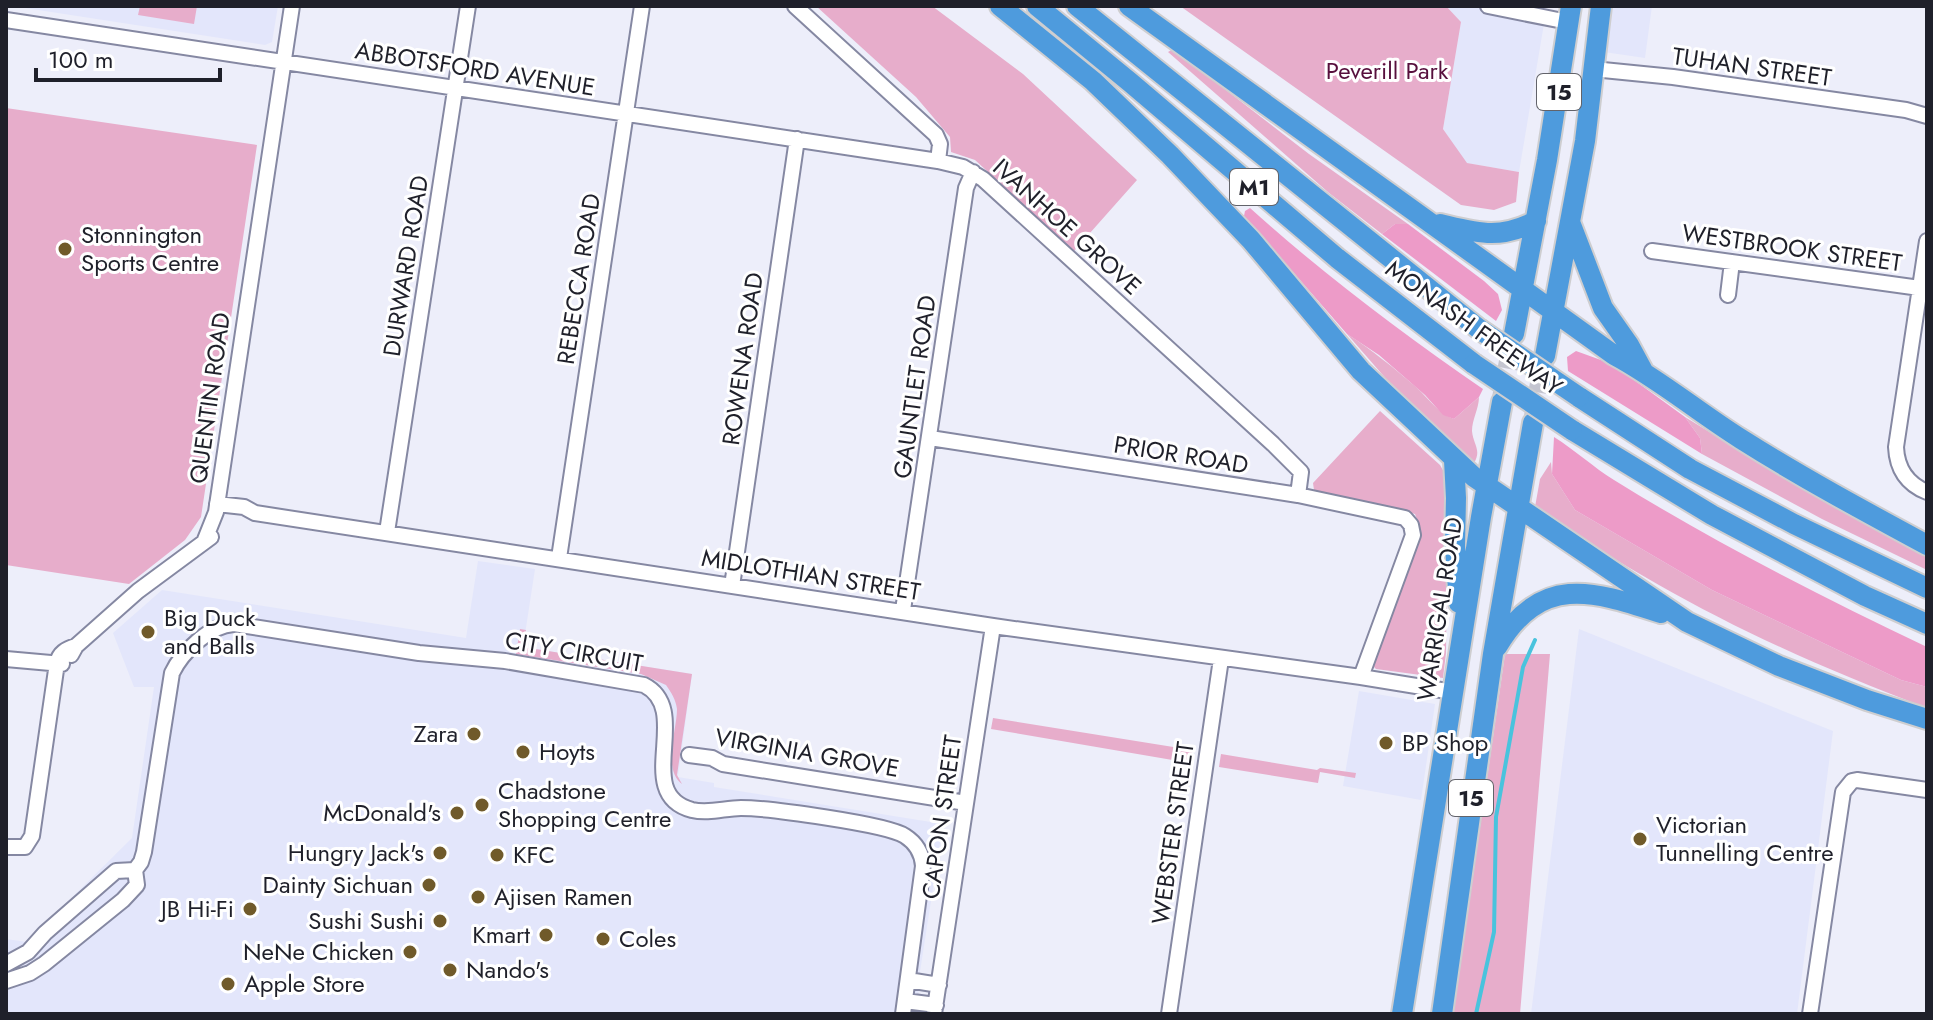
<svg xmlns="http://www.w3.org/2000/svg" width="1933" height="1020" viewBox="0 0 1933 1020" font-family="Jost,sans-serif">
<rect width="100%" height="100%" fill="#edeefa"/>
<path fill="#e3e6fb" d="M 12,6 L 278,6 L 272,42 L 265,45 Z
M 1446,6 L 1547,6 L 1519,172 L 1466,163 L 1443,129 L 1461,22 Z
M 1611,6 L 1652,6 L 1645,58 L 1604,52 Z
M 478,561 L 535,569 L 523,647 L 692,674 L 678,777 L 714,783 L 714,787 L 943,824 L 919,978 L 918,1014 L 6,1014 L 6,939 L 27,942 L 132,838 L 154,687 L 134,687 L 113,633 L 162,590 L 466,638 Z
M 1579,629 L 1833,731 L 1797,1014 L 1531,1014 Z
M 1359,691 L 1435,704 L 1421,800 L 1343,786 Z"/>
<path fill="#e7adcb" d="M 140,6 L 197,6 L 194,24 L 138,15 Z
M 816,6 L 932,6 L 1023,74 L 1137,180 L 1074,251 L 975,160 L 951,152 L 950,137 L 916,97 Z
M 1180,6 L 1446,6 L 1461,22 L 1443,129 L 1467,163 L 1519,172 L 1516,202 L 1494,210 L 1461,205 Z
M 1173,49 L 1309,154 L 1408,224 L 1395,224 L 1382,234 L 1329,193 L 1168,52 Z
M 6,108 L 257,145 L 201,517 L 185,540 L 129,584 L 6,565 Z
M 1347,334 C 1372,350 1394,368 1416,387 C 1429,399 1438,413 1454,419 L 1479,397 C 1479,408 1472,420 1472,431 C 1473,444 1482,450 1474,463 L 1471,461 L 1401,396 Z
M 1380,411 L 1440,465 L 1448,479 L 1446,653 L 1443,678 L 1376,669 L 1372,665 L 1421,531 L 1415,514 L 1320,493 L 1314,490 L 1313,483 Z
M 1685,417 L 1796,485 L 1927,557 L 1927,570 L 1822,519 L 1702,454 L 1700,438 Z
M 1551,462 L 1552,474 L 1575,510 L 1712,590 L 1901,680 L 1927,687 L 1927,708 C 1783,654 1662,595 1535,507 L 1540,479 Z
M 520,629 L 526,630 L 523,647 L 692,674 L 677,775 L 682,784 C 662,769 677,730 677,709 C 676,700 671,692 666,685 L 641,674 L 516,654 Z
M 1505,654 L 1550,654 L 1520,1014 L 1453,1014 Z
M 993,718 L 1192,750 L 1190,763 L 991,729 Z
M 1221,754 L 1317,770 L 1320,768 L 1356,773 L 1355,778 L 1320,772 L 1318,783 L 1219,767 Z"/>
<path fill="#ed9bc8" d="M 1250,208 C 1323,274 1402,333 1483,389 L 1479,397 L 1454,419 L 1443,415 L 1425,395 L 1379,355 L 1347,334 L 1244,216 L 1245,211 Z
M 1395,224 L 1408,224 L 1484,281 L 1498,294 L 1502,310 L 1496,321 L 1382,234 Z
M 1576,351 L 1612,364 L 1685,417 L 1700,438 L 1702,454 L 1568,371 L 1567,357 Z
M 1554,437 C 1575,450 1593,467 1614,480 C 1714,542 1820,596 1927,647 L 1927,687 L 1901,680 L 1712,590 L 1575,510 L 1552,474 Z"/>
<g fill="none" stroke-linecap="round" stroke-linejoin="round">
<path stroke="#49c3dd" stroke-width="4" d="M 1476,1014 L 1494,932 L 1496,817 L 1523,667 L 1535,640"/>
<path stroke="#c4c5d0" stroke-width="20" stroke-dasharray="20 10" stroke-linecap="butt" d="M 1502,398 L 1514,335
M 1533,422 L 1545,356"/>
<g stroke="#8588a2" stroke-width="18">
<path id="minor" d="M 795,6 L 936,135 L 940,144 L 938,161
M 1488,6 L 1568,22
M 6,20 L 938,161 L 963,167 L 983,179 L 1273,444 L 1301,472 L 1298,495
M 1593,69 L 1673,77 L 1906,110 L 1927,116
M 1927,241 L 1896,447 C 1897,469 1907,484 1927,492
M 1652,251 L 1927,289
M 1728,295 L 1732,262
M 217,504 L 244,507 L 255,513 L 993,626 L 1361,677 L 1413,535 L 1411,525 L 1405,518 L 1298,495 L 930,438
M 387,532 L 468,6
M 204,542 L 216,512 L 292,6
M 559,558 L 642,6
M 732,586 L 797,139
M 903,610 L 966,188 L 973,172
M 71,655 L 76,646 L 138,591 L 211,537
M 6,659 L 62,664
M 1361,677 L 1453,692
M 689,755 L 712,758 L 723,764 L 966,803
M 6,847 L 25,847 L 32,836 L 57,663 C 59,653 66,649 76,646
M 6,964 L 28,952 L 45,933 L 116,871 L 135,870
M 908,980 L 939,985
M 6,981 L 30,973 L 44,964 L 123,900 L 137,885 L 135,870 L 141,862 L 144,852 L 172,673 C 182,652 210,625 234,624 L 419,653 L 505,661 L 644,685 C 694,710 631,794 692,810 C 709,814 725,808 741,808 C 767,808 887,824 905,836 C 916,843 922,853 923,866 L 903,1014
M 905,1001 L 936,1005
M 934,1014 L 993,626
M 1169,1014 L 1221,659
M 1810,1014 L 1843,792 L 1852,781 L 1857,780 L 1927,790"/>
</g>
<g stroke="#ceced0" stroke-width="24">
<path id="highway" d="M 1000,6 L 1093,81 L 1170,155 L 1251,240 L 1361,371 L 1474,477 L 1687,622 L 1779,666 L 1867,700 L 1927,719
M 1037,6 L 1131,83 L 1337,258 L 1474,364
M 1077,6 L 1479,329
M 1129,6 L 1614,355 C 1659,379 1698,412 1741,439 C 1801,477 1864,511 1927,545
M 1570,222 L 1603,308 L 1629,345 L 1643,371
M 1440,224 C 1478,233 1499,240 1536,221
M 1514,334 L 1547,160 L 1571,6
M 1545,356 L 1585,141 L 1601,6
M 1579,397 L 1690,469 L 1794,524 L 1927,588
M 1572,430 L 1712,515 L 1865,596 L 1927,624
M 1454,460 L 1456,498 L 1455,546 L 1459,603
M 1497,647 C 1541,573 1593,591 1661,613
M 1402,1014 L 1481,517 L 1502,402
M 1442,1014 L 1493,654 L 1533,423"/>
</g>
<use href="#minor" stroke="#fff" stroke-width="14"/>
<use href="#highway" stroke="#4e9bdd" stroke-width="20"/>
<g stroke="#ceced0" stroke-width="24" stroke-linecap="butt">
<path id="highway-bridge" d="M 1479,329 L 1579,397
M 1474,364 L 1572,430"/>
</g>
<use href="#highway-bridge" stroke="#4e9bdd" stroke-width="20"/>
</g>
<g fill="#705a2a" stroke="#fff" stroke-width="3">
<circle cx="65" cy="249" r="8"/>
<circle cx="148" cy="632" r="8"/>
<circle cx="474" cy="734" r="8"/>
<circle cx="1386" cy="743" r="8"/>
<circle cx="523" cy="752" r="8"/>
<circle cx="482" cy="805" r="8"/>
<circle cx="457" cy="813" r="8"/>
<circle cx="1640" cy="839" r="8"/>
<circle cx="440" cy="853" r="8"/>
<circle cx="497" cy="855" r="8"/>
<circle cx="429" cy="885" r="8"/>
<circle cx="478" cy="897" r="8"/>
<circle cx="250" cy="909" r="8"/>
<circle cx="440" cy="921" r="8"/>
<circle cx="546" cy="935" r="8"/>
<circle cx="603" cy="939" r="8"/>
<circle cx="410" cy="952" r="8"/>
<circle cx="450" cy="970" r="8"/>
<circle cx="228" cy="984" r="8"/>
</g>
<g text-anchor="middle" stroke-width="6" stroke-linejoin="round" paint-order="stroke">
<g fill="#fff" stroke="#62636a" stroke-width="2">
<rect x="1537" y="74" width="44" height="36" rx="6"/>
<rect x="1230" y="169" width="48" height="36" rx="6"/>
<rect x="1449" y="780" width="44" height="36" rx="6"/>
</g>
<g font-size="22" font-weight="bold" fill="#1f202a">
<text x="1559" y="100">15</text>
<text x="1254" y="195">M1</text>
<text x="1471" y="806">15</text>
</g>
<g font-size="24" fill="#1f202a" stroke="#fff">
<text transform="translate(1752 67) rotate(8)" y="8">TUHAN STREET</text>
<text transform="translate(475 69) rotate(9)" y="8">ABBOTSFORD AVENUE</text>
<text transform="translate(1067 227) rotate(42)" y="8">IVANHOE GROVE</text>
<text transform="translate(1792 248) rotate(8)" y="8">WESTBROOK STREET</text>
<text transform="translate(406 266) rotate(-81)" y="8">DURWARD ROAD</text>
<text transform="translate(579 279) rotate(-81)" y="8">REBECCA ROAD</text>
<text transform="translate(1474 328) rotate(36)" y="8">MONASH FREEWAY</text>
<text transform="translate(743 359) rotate(-82)" y="8">ROWENA ROAD</text>
<text transform="translate(915 387) rotate(-82)" y="8">GAUNTLET ROAD</text>
<text transform="translate(210 398) rotate(-82)" y="8">QUENTIN ROAD</text>
<text transform="translate(1181 455) rotate(9)" y="8">PRIOR ROAD</text>
<text transform="translate(811 575) rotate(9)" y="8">MIDLOTHIAN STREET</text>
<text transform="translate(1440 609) rotate(-81)" y="8">WARRIGAL ROAD</text>
<text transform="translate(574 652) rotate(10)" y="8">CITY CIRCUIT</text>
<text transform="translate(807 753) rotate(10)" y="8">VIRGINIA GROVE</text>
<text transform="translate(942 817) rotate(-82)" y="8">CAPON STREET</text>
<text transform="translate(1173 833) rotate(-82)" y="8">WEBSTER STREET</text>
</g>
<g font-size="24" fill="#570f3d" stroke="#fff">
<text x="1387" y="79">Peverill Park</text>
</g>
<g font-size="24" fill="#1f202a" stroke="#fff" text-anchor="start">
<text x="81" y="243">Stonnington<tspan x="81" dy="28">Sports Centre</tspan></text>
<text x="164" y="626">Big Duck<tspan x="164" dy="28">and Balls</tspan></text>
<text x="458" y="742" text-anchor="end">Zara</text>
<text x="1402" y="751">BP Shop</text>
<text x="539" y="760">Hoyts</text>
<text x="498" y="799">Chadstone<tspan x="498" dy="28">Shopping Centre</tspan></text>
<text x="441" y="821" text-anchor="end">McDonald's</text>
<text x="1656" y="833">Victorian<tspan x="1656" dy="28">Tunnelling Centre</tspan></text>
<text x="424" y="861" text-anchor="end">Hungry Jack's</text>
<text x="513" y="863">KFC</text>
<text x="413" y="893" text-anchor="end">Dainty Sichuan</text>
<text x="494" y="905">Ajisen Ramen</text>
<text x="234" y="917" text-anchor="end">JB Hi-Fi</text>
<text x="424" y="929" text-anchor="end">Sushi Sushi</text>
<text x="530" y="943" text-anchor="end">Kmart</text>
<text x="619" y="947">Coles</text>
<text x="394" y="960" text-anchor="end">NeNe Chicken</text>
<text x="466" y="978">Nando's</text>
<text x="244" y="992">Apple Store</text>
</g>
</g>
<rect width="1933" height="1020" fill="none" stroke="#1f202a" stroke-width="16"/>
<path d="M36 68v12h184v-12" fill="none" stroke="#1f202a" stroke-width="4"/>
<text x="48" y="68" font-size="24" fill="#1f202a" stroke="#ffffff" stroke-width="6" paint-order="stroke">100 m</text>
</svg>
